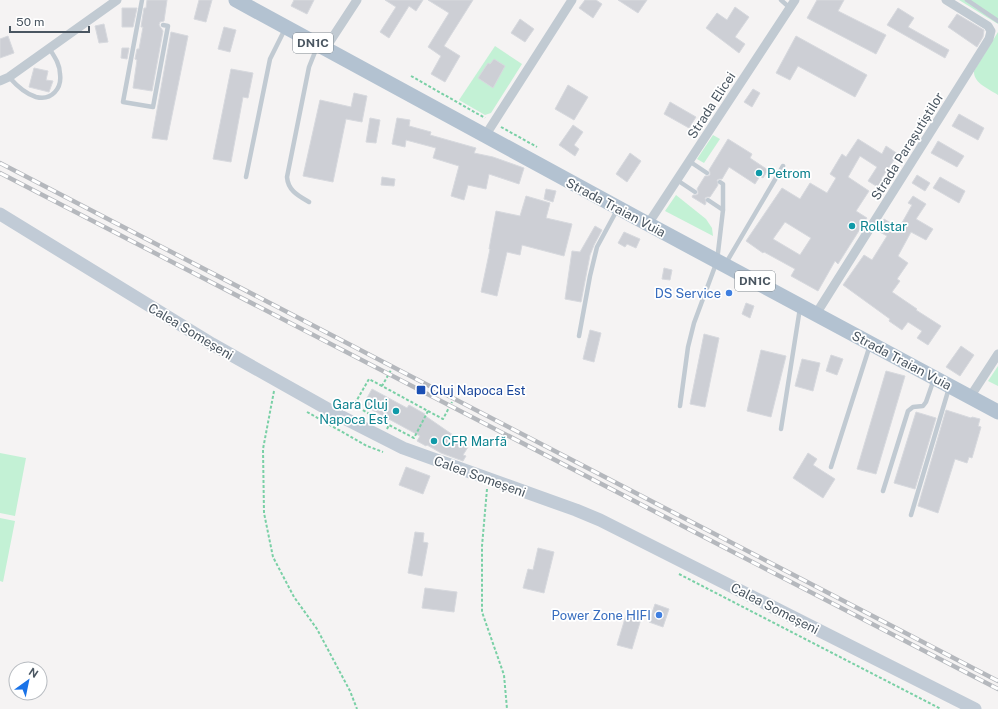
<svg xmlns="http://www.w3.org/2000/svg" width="998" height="709" viewBox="0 0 998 709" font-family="'Public Sans',sans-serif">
<rect width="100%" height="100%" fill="#f5f3f3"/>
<path fill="#c3f1d5" d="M 959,0 L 998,0 L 998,24 Z
M 998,32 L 998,95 C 989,89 973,83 974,71 Z
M 495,46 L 522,64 L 491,113 L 485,115 L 459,100 Z
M 713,135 L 720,139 L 704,163 L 697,159 Z
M 676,195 L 706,219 L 712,228 L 713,236 L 665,211 Z
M 998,366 L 998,386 L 988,381 Z
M 0,453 L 26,458 L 15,516 L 0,513 Z
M 0,518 L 15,521 L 3,582 L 0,581 Z"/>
<path fill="#cdcfd5" stroke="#d7d9de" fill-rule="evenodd" d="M 147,0 L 167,0 L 164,21 L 160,22 L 159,25 L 163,31 L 152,91 L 133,88 L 137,60 L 135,59 L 137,49 L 139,49 L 143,27 L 141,27 L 144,8 L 146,8 Z
M 199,0 L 212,0 L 206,22 L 194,19 Z
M 294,0 L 314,0 L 307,14 L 291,6 Z
M 385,0 L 423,0 L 416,11 L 409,6 L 389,38 L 380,32 L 396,7 Z
M 428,0 L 473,0 L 444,46 L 460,56 L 445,82 L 431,74 L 441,56 L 428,47 L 449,13 Z
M 585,0 L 596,0 L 602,4 L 593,18 L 579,8 Z
M 618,0 L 647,0 L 638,13 Z
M 817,0 L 844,0 L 838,11 L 886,35 L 876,54 L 807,18 Z
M 735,7 L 749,17 L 735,37 L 745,44 L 739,53 L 706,28 L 717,13 L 727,20 Z
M 122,8 L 137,8 L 133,27 L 122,27 Z
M 898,8 L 914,18 L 908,27 L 949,50 L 945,58 L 887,25 Z
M 957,14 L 984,30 L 983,37 L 977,47 L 948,27 Z
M 520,19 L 534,29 L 525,42 L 511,33 Z
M 104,24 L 108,42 L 99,43 L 95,26 Z
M 224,27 L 236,30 L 230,52 L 218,49 Z
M 171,32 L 188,36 L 167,140 L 152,138 Z
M 8,36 L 14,53 L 0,58 L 0,39 Z
M 796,36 L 867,75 L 855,97 L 798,66 L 790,80 L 776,73 Z
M 122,48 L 129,48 L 127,59 L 121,58 Z
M 494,59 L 505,66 L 493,88 L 478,78 L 488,63 L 490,64 Z
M 34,68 L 48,71 L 46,80 L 53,81 L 49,92 L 29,87 Z
M 231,69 L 253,73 L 248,98 L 243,97 L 231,162 L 213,159 Z
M 568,85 L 588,97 L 574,120 L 555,109 Z
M 753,89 L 760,93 L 752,107 L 744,102 Z
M 354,93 L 367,96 L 362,122 L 346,119 L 333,182 L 303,176 L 320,100 L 351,107 Z
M 670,102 L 696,117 L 689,128 L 664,114 Z
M 959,114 L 984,128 L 978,140 L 952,126 Z
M 370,118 L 380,120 L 376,143 L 366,142 Z
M 397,118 L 410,120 L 409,126 L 431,132 L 430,135 L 476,148 L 474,153 L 493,157 L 524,168 L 519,184 L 489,174 L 486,189 L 468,185 L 464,200 L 451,196 L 459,166 L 433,158 L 436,148 L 406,140 L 405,147 L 392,144 Z
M 573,125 L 583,132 L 574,145 L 579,149 L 575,156 L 559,145 Z
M 728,139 L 752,154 L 750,158 L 768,170 L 763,178 L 760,176 L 755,184 L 729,167 L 722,179 L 719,179 L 717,180 L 718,185 L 710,197 L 707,197 L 705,198 L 706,203 L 705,205 L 692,197 L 693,195 L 696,195 L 698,194 L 698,191 L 697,189 L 705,176 L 708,176 L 710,175 L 710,172 L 709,170 Z
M 858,139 L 882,154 L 886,146 L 898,154 L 881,179 L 885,182 L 881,189 L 868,181 L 877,167 L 860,156 L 848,177 L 869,191 L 856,211 L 867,218 L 838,264 L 835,261 L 818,291 L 791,276 L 795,269 L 764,252 L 763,253 L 746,241 L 782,188 L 800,199 L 810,183 L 827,193 L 836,178 L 830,174 L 842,154 L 846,157 ZM 785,222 L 811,238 L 800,255 L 773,239 Z
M 938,141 L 964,156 L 957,167 L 931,153 Z
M 630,153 L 641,161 L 627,182 L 616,174 Z
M 917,175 L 930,183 L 925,191 L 912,183 Z
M 382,177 L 395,179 L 394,186 L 381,185 Z
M 940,177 L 965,191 L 959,203 L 933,188 Z
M 546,189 L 556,191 L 553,202 L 544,199 Z
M 526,196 L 550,203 L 546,218 L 572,224 L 564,256 L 522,245 L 520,255 L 507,252 L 497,296 L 481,292 L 490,249 L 489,249 L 496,211 L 520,216 Z
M 913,196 L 926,204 L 916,219 L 933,229 L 926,240 L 911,232 L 898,256 L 908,263 L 897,279 L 900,281 L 892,292 L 917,309 L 916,310 L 941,326 L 928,345 L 917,338 L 922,331 L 908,322 L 902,330 L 889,321 L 890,319 L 843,285 L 864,255 L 872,260 L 887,236 L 878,231 L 884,219 L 899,228 L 912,205 L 908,203 Z
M 595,226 L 602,230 L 594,245 L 590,255 L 581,302 L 565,299 L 572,251 L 580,252 Z
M 624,232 L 640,239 L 636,248 L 627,244 L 625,247 L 618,243 Z
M 664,268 L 672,270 L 670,280 L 662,279 Z
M 746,303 L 754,306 L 750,318 L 742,314 Z
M 590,330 L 601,333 L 594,362 L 583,359 Z
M 704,334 L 719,338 L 705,407 L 690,404 Z
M 961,346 L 974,355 L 960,376 L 946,367 Z
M 761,350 L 786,356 L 771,417 L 747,411 Z
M 831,355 L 843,359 L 837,375 L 826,371 Z
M 802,359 L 820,363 L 813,391 L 795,386 Z
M 886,371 L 905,376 L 876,474 L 857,469 Z
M 372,389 L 407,408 L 409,405 L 425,414 L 424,415 L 453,435 L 452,437 L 468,447 L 463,455 L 466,456 L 463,461 L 441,453 L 427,445 L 426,446 L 417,441 L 420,436 L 363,405 Z
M 946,410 L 971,418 L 972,417 L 980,419 L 978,426 L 981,427 L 972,458 L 969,457 L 967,463 L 955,459 L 938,513 L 918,506 Z
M 916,412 L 936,418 L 915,489 L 894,483 Z
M 808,453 L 817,459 L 813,465 L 835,479 L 823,498 L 793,478 Z
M 406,467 L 430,476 L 423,494 L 399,485 Z
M 415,532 L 424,533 L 423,542 L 428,543 L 422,576 L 408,573 Z
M 538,548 L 554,552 L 544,593 L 523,588 L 528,569 L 533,570 Z
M 425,588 L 457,592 L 454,612 L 422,608 Z
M 655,604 L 669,609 L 663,627 L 649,622 Z
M 626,615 L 641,619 L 632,649 L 617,645 Z"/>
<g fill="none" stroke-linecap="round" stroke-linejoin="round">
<path stroke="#7ad0a6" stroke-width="2" stroke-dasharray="3 2" stroke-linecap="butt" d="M 411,76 L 485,118
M 501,127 L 537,147
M 382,386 L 369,379 L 354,405 L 389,425
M 274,391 L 263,449 L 264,513 L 273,557 L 294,597 L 317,629 L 350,691 L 357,709
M 428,411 L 443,419 L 452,402
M 307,412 L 367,446 L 383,452
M 387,429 L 389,425 L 414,438 L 428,411 L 382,386 L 391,370
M 487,489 L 482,546 L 482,612 L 504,675 L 507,709
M 679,574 L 941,709"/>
<path stroke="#c1cad2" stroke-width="4.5" d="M 142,0 L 123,102 L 153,107 L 168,26 L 163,25
M 781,0 L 790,8
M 967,0 L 998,21
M 9,77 C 16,85 26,94 36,97 C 52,101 62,88 60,74 C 60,64 54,56 49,48
M 689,161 L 707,173
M 246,177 L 270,59 L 285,29
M 677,180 L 695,192
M 708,200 L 723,210
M 309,202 C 299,196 288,191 287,177 L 309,67 L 317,47
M 726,263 L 783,166
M 579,336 L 590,276 L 597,247 L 617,210
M 680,406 L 688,347 L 694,323 L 717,261 L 723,210 L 723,184 L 720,182
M 781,429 L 800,308
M 831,467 L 870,345
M 883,491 L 908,411 L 913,407 L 923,406 L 926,402 L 934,379
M 911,515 L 949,388"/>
<path stroke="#c1cad2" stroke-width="9" d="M 325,49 L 357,0
M 0,81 L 9,77 L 117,0
M 485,136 L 572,0
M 648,224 L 795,0
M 816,314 L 989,39 L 991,31 L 988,26 L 946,0
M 970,397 L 998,354"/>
<path stroke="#c1cbd6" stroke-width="13" d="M 0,214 L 212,344 L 340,416 L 403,448 L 576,510 L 600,520 L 975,709"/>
<path stroke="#b3c2d1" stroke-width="15" d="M 236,0 L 648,224 L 998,412"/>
<g stroke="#b5b8bd" stroke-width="4.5">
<path id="rail" d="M 0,163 L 998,681
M 0,173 L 998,689"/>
</g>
<use href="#rail" stroke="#fff" stroke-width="3" stroke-dasharray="9" stroke-linecap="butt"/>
</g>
<g fill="#0f9aa8" stroke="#fff" stroke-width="1.5">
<circle cx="759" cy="173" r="4"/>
<circle cx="852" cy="226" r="4"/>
<circle cx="396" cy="411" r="4"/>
<circle cx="434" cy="441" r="4"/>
</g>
<g fill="#3f7fe0" stroke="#fff" stroke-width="1.5">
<circle cx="729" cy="293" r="4"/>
<circle cx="659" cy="615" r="4"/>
</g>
<rect fill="#1a4fb4" stroke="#fff" stroke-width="1.5" x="416" y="385" width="10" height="10" rx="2"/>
<g text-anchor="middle" stroke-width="3.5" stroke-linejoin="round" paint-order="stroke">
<g fill="#fff" stroke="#808990" stroke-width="1">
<rect x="293" y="33" width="40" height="20" rx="3"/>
<rect x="735" y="271" width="40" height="20" rx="3"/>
</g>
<g font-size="12" font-weight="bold" fill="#4a5661">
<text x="313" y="47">DN1C</text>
<text x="755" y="285">DN1C</text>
</g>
<g font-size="13" fill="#4a5661" stroke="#fff">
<text transform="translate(711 105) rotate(-57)" y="5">Strada Elicei</text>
<text transform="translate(907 146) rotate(-58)" y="5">Strada Parașutiștilor</text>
<text transform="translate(616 207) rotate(28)" y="5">Strada Traian Vuia</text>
<text transform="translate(191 331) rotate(31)" y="5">Calea Someșeni</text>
<text transform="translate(902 360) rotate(28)" y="5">Strada Traian Vuia</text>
<text transform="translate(480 476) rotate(20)" y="5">Calea Someșeni</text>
<text transform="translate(775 608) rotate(27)" y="5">Calea Someșeni</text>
</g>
<g font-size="13" fill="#0d838f" stroke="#fff" text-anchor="start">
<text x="767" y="178">Petrom</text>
<text x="860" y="231">Rollstar</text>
<text x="388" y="409" text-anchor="end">Gara Cluj<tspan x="388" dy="15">Napoca Est</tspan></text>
<text x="442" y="446">CFR Marfă</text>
</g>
<g font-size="13" fill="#366cbe" stroke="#fff" text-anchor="end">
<text x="721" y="298">DS Service</text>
<text x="651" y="620">Power Zone HIFI</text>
</g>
<g font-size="13" fill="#164399" stroke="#fff" text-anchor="start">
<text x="430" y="395">Cluj Napoca Est</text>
</g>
</g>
<g transform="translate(28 681) rotate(33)"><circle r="19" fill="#ffffff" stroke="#b7bbc0"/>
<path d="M0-3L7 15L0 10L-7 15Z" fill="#1a73e8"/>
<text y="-6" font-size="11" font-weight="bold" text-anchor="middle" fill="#4a5661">N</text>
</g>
<path d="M10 26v6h79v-6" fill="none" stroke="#4a5661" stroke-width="2"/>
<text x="16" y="26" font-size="12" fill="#4a5661" stroke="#ffffff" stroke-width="3" paint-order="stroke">50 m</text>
</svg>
